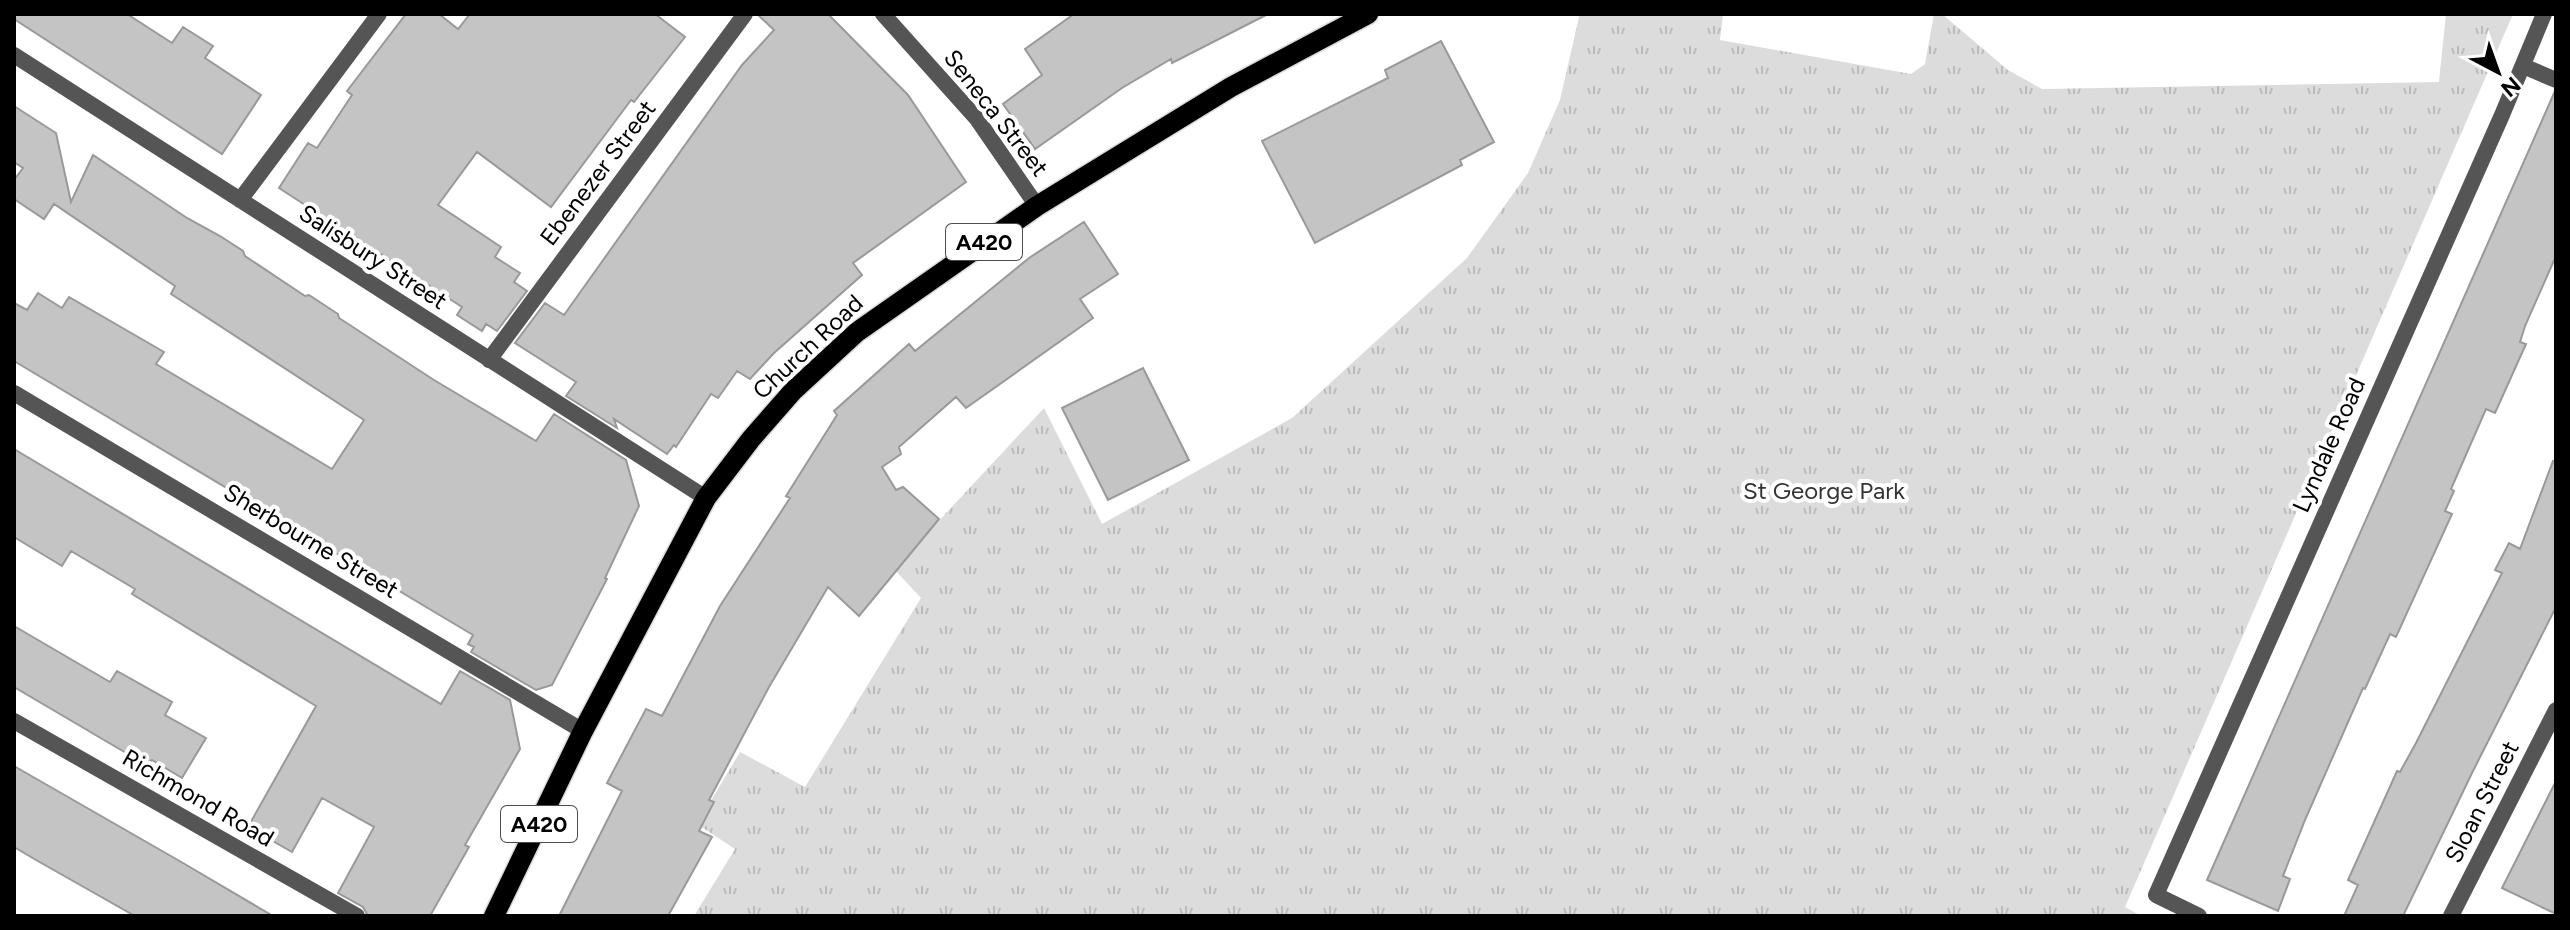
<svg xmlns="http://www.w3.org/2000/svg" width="2570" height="930" viewBox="0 0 2570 930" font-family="Figtree,sans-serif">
<defs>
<pattern id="park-tufts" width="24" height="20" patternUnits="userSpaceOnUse" patternTransform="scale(2)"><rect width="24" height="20" fill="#dcdcdc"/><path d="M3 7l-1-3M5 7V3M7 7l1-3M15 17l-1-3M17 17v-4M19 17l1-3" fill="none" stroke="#bbb"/></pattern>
</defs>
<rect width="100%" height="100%" fill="#fff"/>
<path fill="url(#park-tufts)" d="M 1577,14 L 1723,14 L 1720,40 L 1911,74 L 1925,64 L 1934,14 L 1942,14 L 2008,70 L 2042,89 L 2439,82 L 2446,14 L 2513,14 L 2125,907 L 2141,916 L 694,916 L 735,849 L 697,824 L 740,752 L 805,787 L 921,598 L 894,569 L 1044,408 L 1102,524 L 1292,418 L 1467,258 L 1528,173 L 1560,100 L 1579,17 Z"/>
<path fill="#c4c4c4" stroke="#999" stroke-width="2" d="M 14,14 L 127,14 L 172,43 L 183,27 L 213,46 L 205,58 L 261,95 L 222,154 L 14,19 Z
M 406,14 L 439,14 L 458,29 L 470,14 L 655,14 L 685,37 L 634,102 L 631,100 L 551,207 L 477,152 L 438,205 L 501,247 L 495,257 L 520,273 L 514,282 L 527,291 L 497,331 L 486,324 L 482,331 L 457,315 L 462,307 L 279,188 L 308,143 L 317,148 L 352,95 L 347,91 Z
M 757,14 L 828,14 L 908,95 L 966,182 L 853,263 L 862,275 L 774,353 L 750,379 L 737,371 L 718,398 L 711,394 L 676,447 L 674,445 L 667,454 L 614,419 L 617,428 L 566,396 L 576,382 L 515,343 L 545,303 L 564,315 L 742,65 L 774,30 Z
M 1074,14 L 1268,14 L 1172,63 L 1171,59 L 1122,88 L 1035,149 L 1003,104 L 1042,75 L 1025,49 Z
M 1441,41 L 1494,142 L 1460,160 L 1462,165 L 1315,243 L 1262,141 L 1388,78 L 1385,70 Z
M 2555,91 L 2556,256 L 2525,326 L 2520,342 L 2526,344 L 2495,413 L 2486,409 L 2451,489 L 2454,491 L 2445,511 L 2452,514 L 2396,637 L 2390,634 L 2365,689 L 2363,688 L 2305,820 L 2283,876 L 2290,879 L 2278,911 L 2207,880 Z
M 14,106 L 56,133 L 71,202 L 93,155 L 187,218 L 220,236 L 243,251 L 245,256 L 305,296 L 309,295 L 338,314 L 339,318 L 434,380 L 536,441 L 554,414 L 626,460 L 639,506 L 605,578 L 607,579 L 552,685 L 536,690 L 471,652 L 474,647 L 468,644 L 473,635 L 14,361 L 14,303 L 27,310 L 38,293 L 62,308 L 69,297 L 164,352 L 156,364 L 332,469 L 364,420 L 171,294 L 175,286 L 54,204 L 44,219 L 14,199 L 14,180 L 23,168 L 14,162 Z
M 1084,222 L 1118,274 L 1080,299 L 1093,318 L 966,408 L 956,397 L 899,447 L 901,454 L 882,467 L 896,490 L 903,487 L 939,519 L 859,616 L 828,587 L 769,687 L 709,800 L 714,802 L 699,831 L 712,837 L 668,916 L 559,916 L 622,791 L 607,783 L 646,709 L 662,716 L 720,606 L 790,498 L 786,496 L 837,415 L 834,411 L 909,344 L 915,351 L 1029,258 Z
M 1143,368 L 1189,460 L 1108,500 L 1062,408 Z
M 14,449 L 441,704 L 460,671 L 510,700 L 520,749 L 465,845 L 469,847 L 430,916 L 368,916 L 363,907 L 338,893 L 374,827 L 322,798 L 292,852 L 248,827 L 316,706 L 132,594 L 135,589 L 71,551 L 62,566 L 14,537 Z
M 2553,461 L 2556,461 L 2556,607 L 2473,771 L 2403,916 L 2344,916 L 2358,885 L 2348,880 L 2397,771 L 2400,772 L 2416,743 L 2502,573 L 2495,570 L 2509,543 L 2520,549 Z
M 14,626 L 110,682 L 117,671 L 172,702 L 165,715 L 206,738 L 182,778 L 152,760 L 150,762 L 140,757 L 138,760 L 14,687 Z
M 14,766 L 183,863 L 273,916 L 135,916 L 36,860 L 14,847 Z
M 2556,781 L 2556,914 L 2502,888 Z"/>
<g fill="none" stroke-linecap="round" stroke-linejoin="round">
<g stroke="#dbdbdb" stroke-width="23">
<path id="primary" d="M 494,916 L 583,731 L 706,498 L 751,439 L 793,391 L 857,332 L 1037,206 L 1231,87 L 1368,14"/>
</g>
<path stroke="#555" stroke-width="16" d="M 883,14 L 977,119 L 1037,206
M 14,55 L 706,498
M 2523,66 L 2556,80
M 240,200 L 379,14
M 489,360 L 745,14
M 14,393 L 583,731
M 14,721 L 357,916
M 2199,916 L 2156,895 L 2502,115 L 2544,14
M 2451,916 L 2556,710"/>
<use href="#primary" stroke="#000" stroke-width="20"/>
</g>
<g text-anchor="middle" stroke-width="8" stroke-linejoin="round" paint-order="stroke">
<g fill="#fff" stroke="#4c4c4c" stroke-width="2">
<rect x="946" y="224" width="76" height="36" rx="6"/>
<rect x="501" y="806" width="76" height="36" rx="6"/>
</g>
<g font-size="22" font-weight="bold" fill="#000">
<text x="984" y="250">A420</text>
<text x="539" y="832">A420</text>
</g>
<g font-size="24" fill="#000" stroke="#fff">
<text transform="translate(996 113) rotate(52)" y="8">Seneca Street</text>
<text transform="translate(598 173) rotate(-53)" y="8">Ebenezer Street</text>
<text transform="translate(373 257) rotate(33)" y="8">Salisbury Street</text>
<text transform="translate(808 347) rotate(-43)" y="8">Church Road</text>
<text transform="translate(2329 445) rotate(-66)" y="8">Lyndale Road</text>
<text transform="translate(311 541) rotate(31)" y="8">Sherbourne Street</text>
<text transform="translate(198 798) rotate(30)" y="8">Richmond Road</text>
<text transform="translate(2482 802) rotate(-63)" y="8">Sloan Street</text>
</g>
<g font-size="24" fill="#333" stroke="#fff">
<text x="1824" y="499">St George Park</text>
</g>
</g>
<rect width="2570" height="930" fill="none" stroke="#000000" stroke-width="32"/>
<g transform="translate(2498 72) rotate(139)" stroke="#ffffff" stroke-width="6" paint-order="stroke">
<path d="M0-6L14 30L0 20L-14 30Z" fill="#000000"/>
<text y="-12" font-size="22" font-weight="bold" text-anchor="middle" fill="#000000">N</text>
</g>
</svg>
